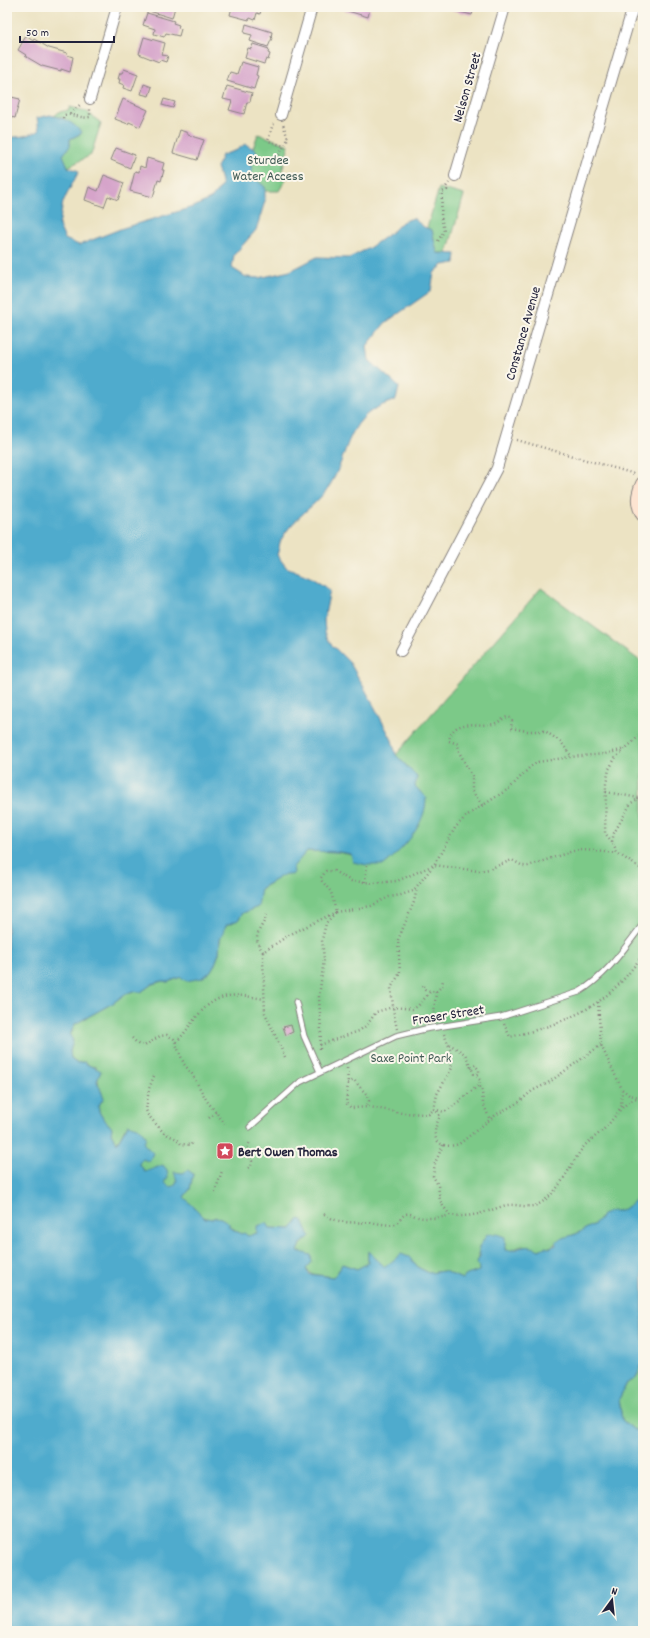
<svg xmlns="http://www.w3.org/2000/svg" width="650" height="1638" viewBox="0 0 650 1638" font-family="Dekko,sans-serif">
<rect width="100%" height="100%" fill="#fbf7ec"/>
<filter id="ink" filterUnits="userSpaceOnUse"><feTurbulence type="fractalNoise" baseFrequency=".025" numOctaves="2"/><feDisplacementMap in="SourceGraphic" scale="8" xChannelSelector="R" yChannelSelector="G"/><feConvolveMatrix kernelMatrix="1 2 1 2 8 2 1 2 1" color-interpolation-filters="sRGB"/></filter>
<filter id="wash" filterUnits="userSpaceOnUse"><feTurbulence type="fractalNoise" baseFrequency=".012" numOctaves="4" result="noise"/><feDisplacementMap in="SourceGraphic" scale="16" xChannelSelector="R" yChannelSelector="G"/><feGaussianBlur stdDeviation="0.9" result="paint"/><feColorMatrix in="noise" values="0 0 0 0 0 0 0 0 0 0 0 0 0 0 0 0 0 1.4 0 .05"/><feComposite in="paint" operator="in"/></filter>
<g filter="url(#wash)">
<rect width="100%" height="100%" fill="#ece3c3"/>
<path fill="#7cc988" stroke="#4f7662" d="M 70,107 L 86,111 L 101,123 L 91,155 L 68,167 L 62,155 L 70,146 L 70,139 L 82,133 L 63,118 L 54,116 L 59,112 L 69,110 Z
M 258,134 L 289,145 L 280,178 L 286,179 L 279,191 L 265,191 L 265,187 L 252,177 L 251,165 L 257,157 L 256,150 L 253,148 Z
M 439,188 L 464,195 L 447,253 L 437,253 L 432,230 L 427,228 Z
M 541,588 L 643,663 L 643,1195 L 621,1211 L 614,1211 L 595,1224 L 576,1234 L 566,1237 L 548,1248 L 545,1247 L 539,1250 L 522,1246 L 509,1251 L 505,1250 L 505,1242 L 479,1247 L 479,1272 L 467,1275 L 462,1279 L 444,1271 L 429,1273 L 419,1268 L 409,1257 L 385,1267 L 368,1252 L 368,1263 L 357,1269 L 342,1264 L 338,1272 L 333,1277 C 306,1273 309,1277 298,1251 L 301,1244 L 306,1240 L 297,1221 L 292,1229 L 270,1228 L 248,1236 L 241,1234 L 216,1217 C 203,1224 192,1206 184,1197 L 190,1189 L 193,1174 L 177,1181 L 174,1186 L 170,1187 L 164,1182 L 145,1172 L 139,1163 L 149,1149 L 144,1144 L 125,1128 L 117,1143 L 111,1133 L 112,1128 C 103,1117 92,1111 104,1098 L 99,1087 L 96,1067 L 90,1066 L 85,1062 L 77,1063 L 71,1059 L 70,1051 L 73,1041 L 70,1036 L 75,1024 L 113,1003 L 125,994 L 133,991 L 141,992 L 152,984 L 162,981 L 168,982 L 181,977 L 195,979 L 202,978 L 210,972 L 215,964 L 219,953 L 220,940 L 226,925 L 238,920 L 243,913 L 248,911 L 261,889 L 293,867 L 307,851 C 337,849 357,856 384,865 L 405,845 L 426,798 L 415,786 L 417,777 L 396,755 Z
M 640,1366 L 643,1366 L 643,1433 L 633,1429 L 622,1420 L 619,1399 L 627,1383 C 636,1380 639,1375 640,1366 Z"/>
<path fill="#4fabcd" stroke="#386684" d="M 50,115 C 64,118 73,122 82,133 L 70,139 L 70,146 L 63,155 L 68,167 L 79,171 L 63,202 L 59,226 L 65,239 L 79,245 L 123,228 L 196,206 L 212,198 L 222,185 L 217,167 L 222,155 L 237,150 L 245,144 L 256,150 L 257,157 L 251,165 L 252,176 L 265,187 L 265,201 L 256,230 L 234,255 L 232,268 L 246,277 L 259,278 L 290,271 L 317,257 L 349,258 L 369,248 L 393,231 L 402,222 L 413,218 L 424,227 L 432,230 L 437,253 L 456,254 L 455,263 L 443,265 L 434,273 L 431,291 L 385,323 L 367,346 L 369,360 L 399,387 L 396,400 C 384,404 372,409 364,417 C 345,436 344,464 330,485 C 317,506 292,518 281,540 C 279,544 279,550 277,555 L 286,567 L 310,577 L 330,590 L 324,620 L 325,632 L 330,643 L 350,663 L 366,691 L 392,740 L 396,755 L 417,777 L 415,786 L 426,798 C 426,825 403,849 384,865 L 367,865 L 353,862 L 351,854 L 339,852 L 307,851 L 293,867 L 294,872 L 292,875 L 285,874 L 261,888 L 258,907 L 243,913 L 238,920 L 226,925 L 220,940 L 219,953 L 215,964 L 210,972 L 202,978 L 186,981 L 181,977 L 168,982 L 162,981 L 152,984 L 141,992 L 133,991 L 125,994 L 113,1003 L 75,1024 L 70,1035 L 73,1041 L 70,1051 L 71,1059 L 76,1063 L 84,1062 C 90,1067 95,1067 101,1071 L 97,1081 L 104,1098 C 92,1111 103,1117 112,1128 L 111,1133 L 117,1143 L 128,1124 L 138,1127 L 146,1136 L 144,1144 L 153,1153 L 149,1162 L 143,1159 L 139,1163 L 145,1172 L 163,1165 L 167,1170 L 168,1177 L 164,1182 L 170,1187 L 174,1186 L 177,1181 L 174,1172 L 183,1173 L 188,1170 L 193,1174 L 190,1189 L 184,1197 L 205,1218 L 212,1219 L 216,1217 L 221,1218 L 229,1223 L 229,1227 L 241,1234 L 244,1233 L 248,1236 L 257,1233 L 257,1226 L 267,1223 L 270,1228 L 292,1229 L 299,1219 L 303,1220 L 310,1236 L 301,1244 L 298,1251 L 311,1255 L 312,1262 L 306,1269 L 309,1274 L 333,1277 L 338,1272 L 342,1264 L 357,1269 L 368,1263 L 368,1251 L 385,1267 L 401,1254 L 409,1257 L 419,1268 L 429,1273 L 444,1271 L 462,1279 L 467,1275 L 479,1271 L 479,1268 L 477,1262 L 480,1256 L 479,1247 L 487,1234 L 497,1234 L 505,1237 L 505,1250 C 516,1253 524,1241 539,1250 L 545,1247 L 549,1248 L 556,1245 L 556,1241 L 566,1237 L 576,1234 L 595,1224 L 595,1222 L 600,1219 L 601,1216 L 609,1211 L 621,1211 L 643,1195 L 643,1366 L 640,1366 C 639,1375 635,1380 627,1383 L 619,1399 L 622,1420 L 633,1429 L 643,1433 L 643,1631 L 7,1631 L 7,138 L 24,136 L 39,131 L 37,118 Z"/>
<g id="blocks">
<path fill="#d6a4ca" d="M 147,7 L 175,7 L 172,18 L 146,10 Z
M 232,7 L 262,7 L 260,14 L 257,13 L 255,20 L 250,18 L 249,20 L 230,15 Z
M 342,7 L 366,7 L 370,9 L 368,17 L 341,9 Z
M 453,7 L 474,7 L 472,15 L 452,10 Z
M 147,13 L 174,21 L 173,23 L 179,25 L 178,28 L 181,29 L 179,36 L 166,33 L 164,37 L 154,34 L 155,29 L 143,25 Z
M 246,24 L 272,32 L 271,37 L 272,38 L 268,47 L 250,41 L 252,35 L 244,33 Z
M 26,36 L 33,41 L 34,39 L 49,48 L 67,53 L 67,55 L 73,57 L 70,72 L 61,69 L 61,71 L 42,66 L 25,56 L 26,55 L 18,50 Z
M 144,37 L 165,43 L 162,55 L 168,56 L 166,62 L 160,60 L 159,62 L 139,54 Z
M 253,44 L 269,49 L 268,53 L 270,54 L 268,60 L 266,59 L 264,64 L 245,58 L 248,48 L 251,49 Z
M 241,62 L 258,67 L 256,75 L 258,76 L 254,89 L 227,81 L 230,72 L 237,74 Z
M 124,69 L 138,74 L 132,91 L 123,88 L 124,85 L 119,83 L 120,79 L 118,79 L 120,73 L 122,73 Z
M 144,84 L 152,87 L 149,96 L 141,94 Z
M 227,86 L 252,93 L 250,102 L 247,102 L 244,114 L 229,110 L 232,101 L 223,99 Z
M 7,96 L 20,99 L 15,118 L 7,116 Z
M 123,99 L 148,110 L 140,127 L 129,122 L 128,124 L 115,119 Z
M 164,99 L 175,102 L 173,108 L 162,105 Z
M 180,130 L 188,133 L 188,135 L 204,140 L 197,160 L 173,153 Z
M 116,148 L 135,155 L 130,168 L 111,160 Z
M 147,158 L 164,163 L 162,170 L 164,170 L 161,181 L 158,180 L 153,197 L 130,191 L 135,171 L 139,172 L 140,166 L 145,168 Z
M 104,175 L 124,183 L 118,200 L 108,196 L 104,207 L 85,200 L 89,187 L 98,191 Z
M 291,1025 L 293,1032 L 286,1035 L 283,1027 Z"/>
</g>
</g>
<g filter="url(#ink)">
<use href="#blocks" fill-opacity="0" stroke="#87827f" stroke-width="1"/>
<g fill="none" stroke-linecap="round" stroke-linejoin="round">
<g stroke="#87827f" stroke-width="7">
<path id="lane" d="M 296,1002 L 304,1036 L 320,1072
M 250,1127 L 300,1082 L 396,1036 L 425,1029 L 501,1017 L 579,992 C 606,976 624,949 643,924"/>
</g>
<g stroke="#87827f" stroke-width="12">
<path id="street" d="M 90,99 L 117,7
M 281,115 L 312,7
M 455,176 L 505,7
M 401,651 L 497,468 L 633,7"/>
</g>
<g stroke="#87827f" stroke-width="16">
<path id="secondary" d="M 643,484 C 638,495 637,503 643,514"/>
</g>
<path stroke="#87827f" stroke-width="2.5" stroke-dasharray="1 3" stroke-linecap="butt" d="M 70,114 L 81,104
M 63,118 L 64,115 C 72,113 80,119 90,117 L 90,109
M 274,124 L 272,127 L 268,141 L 284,146
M 261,162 L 278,157 L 288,139 L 283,124
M 438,241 L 444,231 L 441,217 L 442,192 L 447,190 L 446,187 L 449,183
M 517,440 L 635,474
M 606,792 L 639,798
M 643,796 L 631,803 L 614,833 L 612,842 L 617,853 L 643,870
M 482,805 L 472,791 L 472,776 L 459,752 L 458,744 L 449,741 C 453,717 477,727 493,724 C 498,723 502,719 507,717 L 511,718 L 512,721 L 511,728 L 527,731 L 545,731 L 561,742 L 572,757
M 612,842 L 605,833 L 606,784 L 609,769 L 616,757 L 634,741 L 643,731
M 365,882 L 367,865
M 263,952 C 251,935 260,932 267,915
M 423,986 L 425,990 L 436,992 L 442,986 L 443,980
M 436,992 L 434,1012 L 438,1020
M 598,1002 L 601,1045 L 606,1056 L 622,1089 L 629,1095 L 639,1097
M 504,1024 L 510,1037 C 547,1028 587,1015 615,988 C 626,978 634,966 643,955
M 397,1029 L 394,1015 L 391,988 L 400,973 L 398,940 L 414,902 L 417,888
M 444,1034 L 450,1049 L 452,1068 L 437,1094 L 434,1109 L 440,1116 C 438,1121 434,1129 435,1135 C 437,1147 450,1147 459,1144 L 497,1114 L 519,1102 L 532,1091 L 548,1083 L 601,1045
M 132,1038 L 138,1044 L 144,1046 L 160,1036 L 167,1035 L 174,1039 L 184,1064 L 192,1074 L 207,1101 L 225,1124
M 176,1042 C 185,1034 190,1024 198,1015 C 219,991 235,994 264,999
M 449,1044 L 465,1054 L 474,1074 L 480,1080 L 479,1085 L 482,1091 L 483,1103 L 490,1120
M 320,1045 L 359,1031 L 367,1025 L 376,1012 L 393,1007 L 413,1009 L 418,1006 L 430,992
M 320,1049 L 321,1031 L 319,997 L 324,959 L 322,940 L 326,923 L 336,912 L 331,892 L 322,881 L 321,878 L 326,871 L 334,871 L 351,881 L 374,883 L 397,881 L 434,865 L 479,871 L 489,869 L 512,860 L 523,866 L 528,866 L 573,851 L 583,850 L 617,853
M 285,1057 L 265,1013 L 263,960 L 263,952 L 289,935 L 336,912 L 371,906 L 389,897 L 401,895 L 413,891 L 434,865 L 455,828 L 466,816 L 510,788 L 530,767 L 538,762 L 570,757 L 605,754 L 625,749
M 347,1068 L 348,1083 L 346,1103 L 351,1108 L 370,1107 L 402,1113 L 429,1114 L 434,1109 L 444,1112 L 452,1107 L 479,1085
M 471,1068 L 475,1065 L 479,1070 L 479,1073 L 475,1075
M 154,1076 L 149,1089 L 146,1110 L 148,1115 L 164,1133 L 177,1139 L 181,1144 L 191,1145 L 193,1141
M 348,1083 L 354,1080 L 366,1094 L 369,1101 L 366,1107
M 619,1110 L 621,1106 L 622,1090
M 209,1118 L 216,1112
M 443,1145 L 435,1163 L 433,1176 L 438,1185 L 440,1200 L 443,1206 L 450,1215
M 248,1168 L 251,1166 L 252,1161 L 246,1152 L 250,1141
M 215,1192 L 222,1171
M 324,1214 C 341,1226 354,1221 373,1223 C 380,1223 387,1226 395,1224 C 400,1222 401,1216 406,1214 C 411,1213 414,1216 418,1217 C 425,1219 445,1218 450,1215 C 471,1218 483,1213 503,1206 C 514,1202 528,1210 539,1204 C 560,1192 568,1168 582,1149 C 588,1141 597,1136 604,1129 C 613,1120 619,1109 629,1102 C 633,1099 639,1098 643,1096"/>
<use href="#lane" stroke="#fff" stroke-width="5"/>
<use href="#street" stroke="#fff" stroke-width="10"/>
<use href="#secondary" stroke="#fde4d1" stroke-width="14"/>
</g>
</g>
<defs>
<g id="sight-square" transform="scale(0.9)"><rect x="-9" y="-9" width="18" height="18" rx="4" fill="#d1495b" stroke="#fbf7ec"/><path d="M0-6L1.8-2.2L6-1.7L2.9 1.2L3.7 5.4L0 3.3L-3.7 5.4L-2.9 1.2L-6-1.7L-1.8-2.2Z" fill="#fff"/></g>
</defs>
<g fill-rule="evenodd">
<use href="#sight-square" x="225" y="1151"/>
</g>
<g text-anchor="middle" stroke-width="4" stroke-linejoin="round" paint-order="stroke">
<g font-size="14" fill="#22223b" stroke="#fbf7ec">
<text transform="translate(466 87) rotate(-74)" y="5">Nelson Street</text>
<text transform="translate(522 333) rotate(-74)" y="5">Constance Avenue</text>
<text transform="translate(448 1014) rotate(-9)" y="5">Fraser Street</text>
</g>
<g font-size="14" fill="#425c56" stroke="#fbf7ec">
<text x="268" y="164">Sturdee<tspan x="268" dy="16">Water Access</tspan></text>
<text x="411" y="1062">Saxe Point Park</text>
</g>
<g font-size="14" font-weight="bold" fill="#22223b" stroke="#fbf7ec" text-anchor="start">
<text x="238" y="1156">Bert Owen Thomas</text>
</g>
</g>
<rect width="650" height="1638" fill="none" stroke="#fbf7ec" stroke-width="24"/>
<g transform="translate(612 1600) rotate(15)" stroke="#fbf7ec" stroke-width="3" paint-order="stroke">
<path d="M0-3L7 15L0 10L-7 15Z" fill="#22223b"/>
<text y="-6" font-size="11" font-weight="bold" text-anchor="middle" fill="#22223b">N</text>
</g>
<path d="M20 36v6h94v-6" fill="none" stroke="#22223b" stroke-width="2"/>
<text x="26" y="36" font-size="12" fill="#22223b" stroke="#fbf7ec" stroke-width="3" paint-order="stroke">50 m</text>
</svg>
